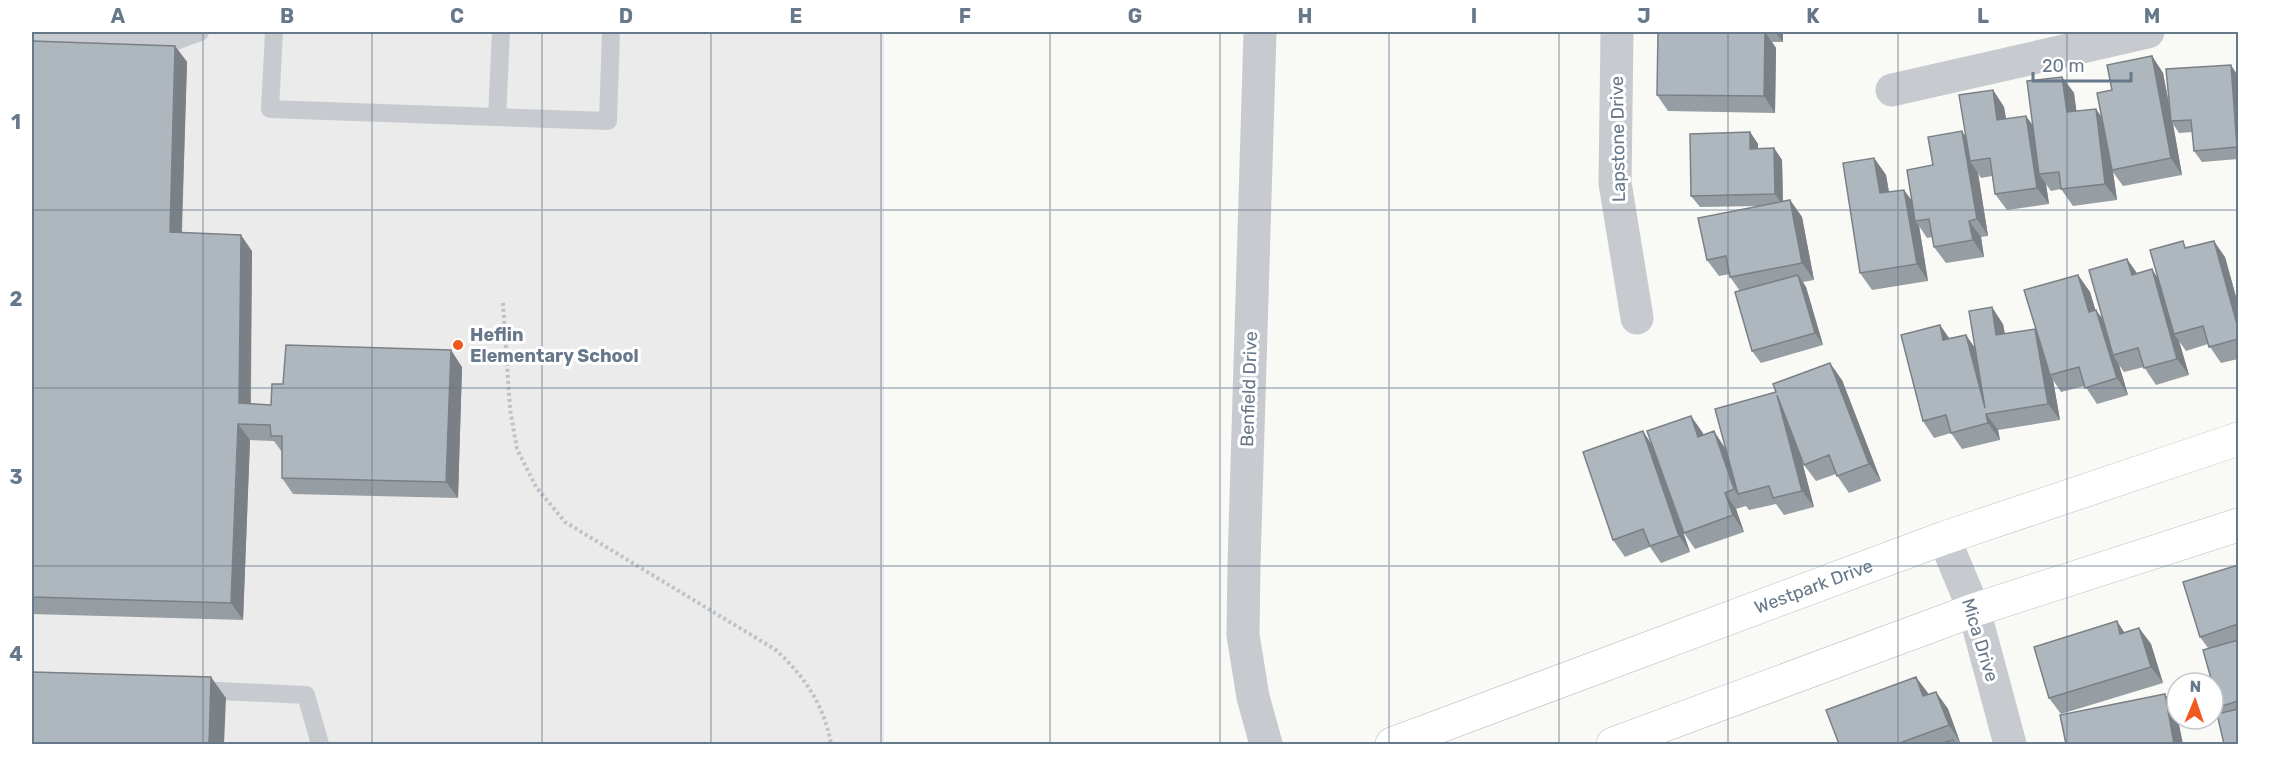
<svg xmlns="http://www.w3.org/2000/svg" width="2270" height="776" viewBox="0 0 2270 776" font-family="Rubik,sans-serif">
<rect width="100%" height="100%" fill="#f9f9f6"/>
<path fill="#eaebea" d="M 32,32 L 884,32 L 884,744 L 32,744 Z"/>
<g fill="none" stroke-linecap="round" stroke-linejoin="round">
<g stroke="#b9bec3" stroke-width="34">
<g id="secondary">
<path id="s1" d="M 1392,744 L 1944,538 L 2238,439"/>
<path d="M 1613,744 L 1974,610 L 2238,525"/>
</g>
</g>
<path stroke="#c0c3c5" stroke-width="4" stroke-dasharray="3 3" stroke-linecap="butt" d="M 503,303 L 510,409 L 517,449 L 536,487 L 565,522 L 776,650 C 805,677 824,705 831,744"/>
<path stroke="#c7cbcf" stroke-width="18" d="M 274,32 L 270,109 L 608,121 L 611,32
M 32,37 L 173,42 L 200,32
M 497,117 L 501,32
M 198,690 L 306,695 L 320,744"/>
<path stroke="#c7cbcf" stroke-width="33" d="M 1260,32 L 1244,564 L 1243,635 L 1253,697 L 1266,744
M 1617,32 L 1615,183 L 1637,318
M 1892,90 L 2148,32
M 1944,538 L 1974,610 L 2010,744"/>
<use href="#secondary" stroke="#fff" stroke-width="33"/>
</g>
<path fill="#969da3" d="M 1658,32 L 1783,32 L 1783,42 L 1772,42 L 1776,48 L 1775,113 L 1668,111 L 1657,95 Z
M 32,41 L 175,46 L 187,62 L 182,232 L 252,251 L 251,404 L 271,405 L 283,384 L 462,367 L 458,498 L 293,494 L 282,478 L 282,452 L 274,441 L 250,440 L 243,620 L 32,614 Z
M 2152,56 L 2163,73 L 2170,108 L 2238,76 L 2238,159 L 2202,162 L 2194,151 L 2192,132 L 2179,133 L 2173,124 L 2182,175 L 2123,186 L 2113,172 L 2117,200 L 2073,206 L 2061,189 L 2051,191 L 2046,184 L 2049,204 L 2007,210 L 1995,194 L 1992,176 L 1981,178 L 1978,173 L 1988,236 L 1981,237 L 1984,257 L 1946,263 L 1934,247 L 1932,237 L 1927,238 L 1919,226 L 1928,281 L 1872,290 L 1860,273 L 1874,158 L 1886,175 L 1889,192 L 1912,201 L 1933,165 L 1962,131 L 1966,137 L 1993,90 L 2004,107 L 2006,119 L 2032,125 L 2062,77 L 2074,93 L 2076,111 L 2096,109 L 2102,118 L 2112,90 Z
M 1750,132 L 1758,144 L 1758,149 L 1774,148 L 1782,160 L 1783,202 L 1790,200 L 1802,217 L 1814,280 L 1803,282 L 1806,287 L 1823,345 L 1761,363 L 1752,351 L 1740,291 L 1730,277 L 1730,274 L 1719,276 L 1707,260 L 1760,206 L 1700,207 L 1691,196 Z
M 2188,248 L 2225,257 L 2238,304 L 2238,359 L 2221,363 L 2208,344 L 2186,351 L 2179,341 L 2189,375 L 2156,385 L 2144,367 L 2124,372 L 2119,365 L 2128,395 L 2097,404 L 2085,386 L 2061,392 L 2053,380 L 2060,420 L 1998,430 L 2000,440 L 1962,449 L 1951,433 L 1934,438 L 1923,421 L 1940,325 L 1950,339 L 1975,348 L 2003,324 L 2005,334 L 2035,329 L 2078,275 L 2090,292 L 2095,310 L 2102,318 L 2127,259 L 2137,274 L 2159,279 Z
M 1842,380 L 1881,481 L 1849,493 L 1836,474 L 1816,481 L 1804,465 L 1800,454 L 1814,507 L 1784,515 L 1776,504 L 1749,510 L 1746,506 L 1736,509 L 1744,532 L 1695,549 L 1684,533 L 1682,529 L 1690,552 L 1661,563 L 1650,547 L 1625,557 L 1613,540 L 1652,445 L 1691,416 L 1703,435 L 1725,447 Z
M 2238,565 L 2238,744 L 2223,713 L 2219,707 L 2208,648 L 2200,637 Z
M 2139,628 L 2151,644 L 2163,683 L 2061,714 L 2049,698 L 2125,632 Z
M 1936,692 L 1948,709 L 1960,742 L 1956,744 L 1957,744 L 1839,744 L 1928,693 L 1928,695 Z"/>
<path fill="#7a8085" d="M 1765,32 L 1776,48 L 1775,113 L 1764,96 Z
M 1775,32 L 1783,32 L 1783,42 Z
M 175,46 L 187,62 L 181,248 L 170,232 Z
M 2152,56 L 2163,73 L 2172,121 L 2171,121 L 2173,124 L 2182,175 L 2171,158 Z
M 2231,65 L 2238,76 L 2238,149 L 2237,147 Z
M 2062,77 L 2074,93 L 2079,129 L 2067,112 Z
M 1993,90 L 2004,107 L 2009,137 L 1997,120 Z
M 2096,109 L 2107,125 L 2112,170 L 2113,172 L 2117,200 L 2105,184 Z
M 2026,116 L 2038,132 L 2039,174 L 2046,184 L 2049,204 L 2037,188 Z
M 1962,131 L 1973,148 L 1970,161 L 1978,173 L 1988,236 L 1977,219 Z
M 1750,132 L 1758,144 L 1758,161 L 1750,149 Z
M 1774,148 L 1782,160 L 1783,205 L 1775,194 Z
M 1874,158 L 1886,175 L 1892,210 L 1880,193 Z
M 1904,190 L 1916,206 L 1915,221 L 1919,226 L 1928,281 L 1917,264 Z
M 1790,200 L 1802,217 L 1814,280 L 1802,263 Z
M 1969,221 L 1981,237 L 1984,257 L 1973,240 Z
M 241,235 L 252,251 L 250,420 L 239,403 Z
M 2214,241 L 2225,257 L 2238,304 L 2238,328 Z
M 2127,259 L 2139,276 L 2132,275 Z
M 2152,269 L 2163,286 L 2174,334 L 2179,341 L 2189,375 L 2177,359 Z
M 1798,275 L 1806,287 L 1823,345 L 1815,333 Z
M 2078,275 L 2090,292 L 2101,328 L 2089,312 Z
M 1992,307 L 2003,324 L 2008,352 L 1996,335 Z
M 2096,310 L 2108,326 L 2113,355 L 2119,365 L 2128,395 L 2117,378 Z
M 1940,325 L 1951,342 L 1943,340 Z
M 2035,329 L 2047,345 L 2050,375 L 2053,380 L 2060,420 L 2048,404 Z
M 1966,335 L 1978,352 L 1985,408 Z
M 451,350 L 462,367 L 458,498 L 446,482 Z
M 1830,363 L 1842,380 L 1881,481 L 1869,464 Z
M 1777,395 L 1789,412 L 1814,507 L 1802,491 Z
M 1986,414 L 1998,430 L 2000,440 L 1988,423 Z
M 1691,416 L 1703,433 L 1710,453 L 1698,437 Z
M 238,424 L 250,440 L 243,620 L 231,603 Z
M 1643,431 L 1654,448 L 1690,552 L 1679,536 Z
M 1714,431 L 1725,448 L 1738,494 L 1746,506 L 1734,489 Z
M 1725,493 L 1736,509 L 1744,532 L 1733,515 Z
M 2117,621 L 2128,638 L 2120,634 Z
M 2139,628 L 2151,644 L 2163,683 L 2151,667 Z
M 211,677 L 226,698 L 224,744 L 209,744 Z
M 1916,677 L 1928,693 L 1935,713 L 1923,696 Z
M 1936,692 L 1948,709 L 1960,742 L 1949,725 Z
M 2165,694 L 2176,711 L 2177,719 L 2178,719 L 2183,744 L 2174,744 Z"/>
<path fill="#afb7be" stroke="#7a8085" stroke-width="1.5" d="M 1658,32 L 1765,32 L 1764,96 L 1657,95 Z
M 32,41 L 175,46 L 170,232 L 241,235 L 239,403 L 271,405 L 272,384 L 283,384 L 286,345 L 451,350 L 446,482 L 282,478 L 282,436 L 271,436 L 270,425 L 238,424 L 231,603 L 32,597 Z
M 2152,56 L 2171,158 L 2112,170 L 2097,93 L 2112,90 L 2107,65 Z
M 2231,65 L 2237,147 L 2194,151 L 2191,120 L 2171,121 L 2166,69 Z
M 2062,77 L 2067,112 L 2096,109 L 2105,184 L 2061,189 L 2059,172 L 2039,174 L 2027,81 Z
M 1993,90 L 1997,120 L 2026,116 L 2037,188 L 1995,194 L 1990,158 L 1970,161 L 1959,95 Z
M 1962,131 L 1977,219 L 1969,221 L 1973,240 L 1934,247 L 1929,219 L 1915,221 L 1907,170 L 1933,165 L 1928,137 Z
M 1750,132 L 1750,149 L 1774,148 L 1775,194 L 1691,196 L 1690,134 Z
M 1874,158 L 1880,193 L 1904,190 L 1917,264 L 1860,273 L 1843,163 Z
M 1790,200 L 1802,263 L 1730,277 L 1726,256 L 1707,260 L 1698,218 Z
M 2183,241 L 2185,248 L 2214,241 L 2238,328 L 2238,339 L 2209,347 L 2203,326 L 2174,334 L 2150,250 Z
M 2127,259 L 2132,275 L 2152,269 L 2177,359 L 2144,368 L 2138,348 L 2113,355 L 2089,270 Z
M 1798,275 L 1815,333 L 1752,351 L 1735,292 Z
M 2078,275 L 2089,312 L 2096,310 L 2117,378 L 2085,388 L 2079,367 L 2050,375 L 2024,290 Z
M 1992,307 L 1996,335 L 2035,329 L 2048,404 L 1986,414 L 1988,423 L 1951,433 L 1946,415 L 1923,421 L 1901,335 L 1940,325 L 1943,340 L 1966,335 L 1985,408 L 1969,311 Z
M 1830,363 L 1869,464 L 1837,476 L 1829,455 L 1804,465 L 1777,395 L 1802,491 L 1773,498 L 1769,486 L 1738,494 L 1715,409 L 1776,392 L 1773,384 Z
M 1691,416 L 1698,437 L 1714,431 L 1734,489 L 1725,493 L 1733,515 L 1684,533 L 1647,431 Z
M 1643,431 L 1679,536 L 1650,546 L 1643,529 L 1613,540 L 1583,452 Z
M 2238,565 L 2238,624 L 2200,637 L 2183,582 Z
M 2117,621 L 2120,634 L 2139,628 L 2151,667 L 2049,698 L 2034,647 Z
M 2238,640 L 2238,701 L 2219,707 L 2203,650 Z
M 32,672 L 211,677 L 209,744 L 32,744 Z
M 1916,677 L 1923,696 L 1936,692 L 1949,725 L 1897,744 L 1839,744 L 1826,710 Z
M 2165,694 L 2174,744 L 2066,744 L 2060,715 Z
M 2238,709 L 2238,744 L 2224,744 L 2217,714 Z
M 1953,740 L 1955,744 L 1939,744 Z"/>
<path fill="none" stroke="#66788a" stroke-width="1.5" stroke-opacity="0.55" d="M 203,32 L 203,744M 372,32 L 372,744M 542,32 L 542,744M 711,32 L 711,744M 881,32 L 881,744M 1050,32 L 1050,744M 1220,32 L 1220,744M 1389,32 L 1389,744M 1559,32 L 1559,744M 1728,32 L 1728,744M 1898,32 L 1898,744M 2067,32 L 2067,744M 32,210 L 2238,210M 32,388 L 2238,388M 32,566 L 2238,566"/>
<circle fill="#f05a20" stroke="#fff" stroke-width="2" cx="458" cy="345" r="6"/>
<g text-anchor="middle" stroke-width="6" stroke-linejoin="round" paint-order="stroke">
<g font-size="18" fill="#66788a" stroke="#fff">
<text transform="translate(1618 139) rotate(-91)" y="6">Lapstone Drive</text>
<text transform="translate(1249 389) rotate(-88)" y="6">Benfield Drive</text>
<text dy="6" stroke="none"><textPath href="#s1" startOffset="450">Westpark Drive</textPath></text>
<text transform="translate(1980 640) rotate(73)" y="6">Mica Drive</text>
</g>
<g font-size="18" font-weight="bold" fill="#66788a" stroke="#fff" text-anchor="start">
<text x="470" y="341">Heflin<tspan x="470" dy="21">Elementary School</tspan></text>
</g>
</g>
<rect width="2270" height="776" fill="none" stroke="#ffffff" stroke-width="66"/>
<g transform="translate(2195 701) rotate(2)"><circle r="28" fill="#ffffff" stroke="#c2c9d0" stroke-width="1.5"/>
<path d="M0-4.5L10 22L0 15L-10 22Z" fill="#f05a20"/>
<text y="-9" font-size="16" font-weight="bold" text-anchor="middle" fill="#66788a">N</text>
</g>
<path d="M2033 72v9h98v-9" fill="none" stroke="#66788a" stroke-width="3"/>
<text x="2042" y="72" font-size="18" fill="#66788a" stroke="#ffffff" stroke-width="4.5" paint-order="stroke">20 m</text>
<rect x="33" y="33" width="2204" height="710" fill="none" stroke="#66788a" stroke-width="2"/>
<g font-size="20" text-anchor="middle" font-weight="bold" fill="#66788a">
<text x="118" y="23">A</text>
<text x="287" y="23">B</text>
<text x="457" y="23">C</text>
<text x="626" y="23">D</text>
<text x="796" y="23">E</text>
<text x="965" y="23">F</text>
<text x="1135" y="23">G</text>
<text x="1305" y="23">H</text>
<text x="1474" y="23">I</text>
<text x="1644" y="23">J</text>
<text x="1813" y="23">K</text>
<text x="1983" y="23">L</text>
<text x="2152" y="23">M</text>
<text x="16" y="129">1</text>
<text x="16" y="306">2</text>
<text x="16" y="484">3</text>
<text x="16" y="661">4</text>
</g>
</svg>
